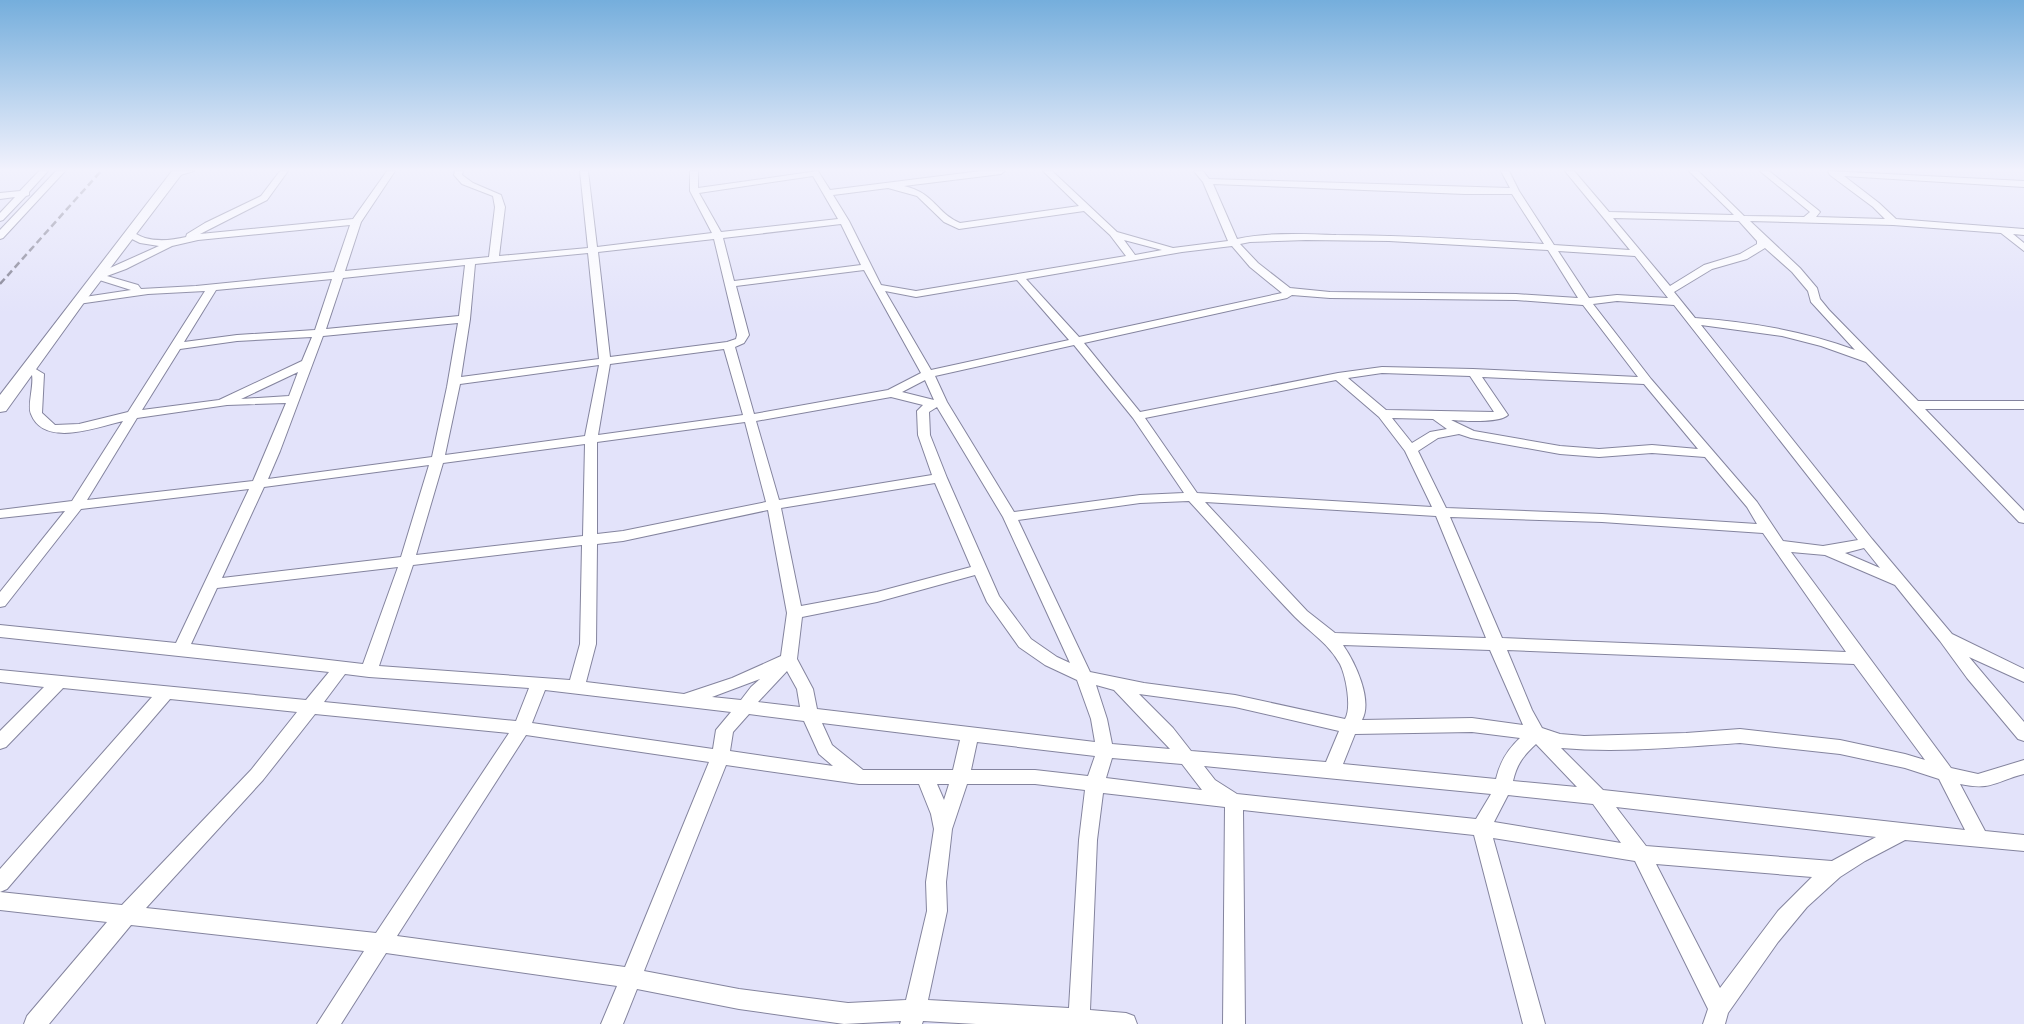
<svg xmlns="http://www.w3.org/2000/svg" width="2024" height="1024" viewBox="0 0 2024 1024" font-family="Literata,serif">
<rect width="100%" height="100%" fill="#e3e3fa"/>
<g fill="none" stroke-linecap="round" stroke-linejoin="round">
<g stroke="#84849e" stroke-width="2">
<path id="street" d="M 39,171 L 48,171 L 29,192 L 29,195 L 26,196 L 3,220 L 0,221 L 0,213 L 15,197 L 0,199 L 0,193 L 20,191 Z
M 56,171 L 65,171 L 3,238 L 0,239 L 0,230 Z
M 175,171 L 194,171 L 177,176 L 173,173 Z
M 280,171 L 288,171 L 267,200 L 200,234 L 353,219 L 387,171 L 395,171 L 361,222 L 345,271 L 489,257 L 495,207 L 493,196 L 462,184 L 454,175 L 455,171 L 463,171 L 462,175 L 473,183 L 501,195 L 505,207 L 499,256 L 588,248 L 580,171 L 588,171 L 597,247 L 712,233 L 690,191 L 690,171 L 698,171 L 698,188 L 818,171 L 830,190 L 981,171 L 1005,171 L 1001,174 L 904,186 C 935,193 936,213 960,223 L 1079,206 L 1043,171 L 1052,171 L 1117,232 L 1173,248 L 1228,241 L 1203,182 L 1194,171 L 1203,171 L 1209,179 L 1510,188 L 1501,171 L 1509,171 L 1519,191 L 1554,245 L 1630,250 L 1565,171 L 1574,171 L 1609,212 L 1734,215 L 1689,171 L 1698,171 L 1744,216 L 1804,217 L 1810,212 L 1760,171 L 1769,171 L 1818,210 L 1820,212 L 1816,217 L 1885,219 L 1873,207 L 1830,175 L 1828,171 L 2024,181 L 2024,187 L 1844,176 L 1879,203 L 1896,219 L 2024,229 L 2024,235 L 2013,234 L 2024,243 L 2024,251 L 2001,233 L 1893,225 L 1750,221 L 1800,268 L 1817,288 L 1820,299 L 1829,310 L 1918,401 L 2024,401 L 2024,409 L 1925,409 L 2024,511 L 2024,523 L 2019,522 L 1866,362 L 1821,346 L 1782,336 L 1701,325 L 1872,539 L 1952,634 L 2024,669 L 2024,682 L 1969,657 L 2024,722 L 2024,741 L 2018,739 L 1967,678 L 1940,641 L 1895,585 L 1825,555 L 1791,552 L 1951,768 L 1978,774 L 2024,760 L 2024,774 C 1996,781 1992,791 1960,784 L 1985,831 L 2024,835 L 2024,851 L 1905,840 L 1865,861 L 1840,877 L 1807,907 L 1778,942 L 1728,1013 L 1725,1024 L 1703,1024 L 1708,1009 L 1635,861 L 1493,838 L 1545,1024 L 1523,1024 L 1474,835 L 1243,810 L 1245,1024 L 1223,1024 L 1225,807 L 1103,793 L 1097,840 L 1090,1010 L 1126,1013 L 1134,1016 L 1137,1024 L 976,1024 L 923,1021 L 922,1024 L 900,1024 L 901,1021 L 844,1024 L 739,1009 L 637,989 L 623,1024 L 601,1024 L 617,986 L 386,953 L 341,1024 L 317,1024 L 364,951 L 131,925 L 49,1024 L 24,1024 L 27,1016 L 107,922 L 0,910 L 0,892 L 122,905 L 251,770 L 297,712 L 170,699 L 7,889 L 0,892 L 0,869 L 152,697 L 63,688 L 6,747 L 0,749 L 0,731 L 44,687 L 0,682 L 0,670 L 306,700 L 329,672 L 0,637 L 0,625 L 176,643 L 249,489 L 81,509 L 5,606 L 0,607 L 0,592 L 65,511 L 0,518 L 0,510 L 72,501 L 123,421 C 98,427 44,448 31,414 C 27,406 34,386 32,375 L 23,368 L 29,365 L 44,374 L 42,413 L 55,425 L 79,424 L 128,412 L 205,291 L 148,294 L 78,304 L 73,301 L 78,298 L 131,290 L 93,278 L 92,276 L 159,246 L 140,243 L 126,236 L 126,232 C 134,231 138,236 145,238 C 159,242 173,240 186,237 L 187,234 L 205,223 L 261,196 ZM 813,176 L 838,219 L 721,232 L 699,193 ZM 1213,184 L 1465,194 L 1512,194 L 1544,244 C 1475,240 1405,235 1336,235 C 1304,234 1268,232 1237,239 ZM 888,188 L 917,196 L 944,222 L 959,229 L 1084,211 L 1110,235 L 1126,256 L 916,291 L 881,285 L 849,221 L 833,195 ZM 1613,218 L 1739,221 L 1757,241 L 1757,244 L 1740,254 L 1704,265 L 1670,286 ZM 841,224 L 861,265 L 734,281 L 723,238 ZM 350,225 L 334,272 L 196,286 L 141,289 L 138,285 L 107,276 L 126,269 L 172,246 L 198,240 ZM 714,239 L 737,335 L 736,339 L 727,342 L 610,357 L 598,252 ZM 1124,240 L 1162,250 L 1135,255 ZM 1306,240 L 1389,241 L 1548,250 L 1578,298 L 1516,294 L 1330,292 L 1290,288 L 1258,263 L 1240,244 L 1250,242 ZM 1232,246 L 1250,267 L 1282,293 L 1079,337 L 1026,279 L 1182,252 ZM 1765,248 L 1792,272 L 1808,291 L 1811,302 L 1855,350 C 1804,331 1750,322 1695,318 L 1674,292 L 1712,269 L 1747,259 ZM 1558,251 L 1635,256 L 1668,298 L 1617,295 L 1589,298 ZM 588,253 L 599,359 L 461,377 L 470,319 L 475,264 ZM 465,265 L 459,316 L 326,329 L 343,278 ZM 864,270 L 921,373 L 888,390 L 754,414 L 735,347 L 744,343 L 749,335 L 736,286 ZM 332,279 L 315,330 L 237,335 L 184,342 L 216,290 ZM 1017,280 L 1069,340 L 931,370 L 885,291 L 916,297 ZM 1292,295 L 1330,298 L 1516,300 L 1583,305 L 1638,377 L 1473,369 L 1382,367 L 1338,373 L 1140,412 L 1084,343 L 1287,298 ZM 1617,301 L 1674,305 L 1858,540 L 1823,546 L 1783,541 L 1757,502 L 1651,379 L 1593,304 ZM 458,323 L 447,387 L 432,457 L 268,479 L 280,451 L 323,336 ZM 312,337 L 302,361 L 219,400 L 142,410 L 180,349 L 237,341 ZM 1074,345 L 1133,418 L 1184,493 L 1140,495 L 1014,512 L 947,402 L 935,376 ZM 724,349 L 743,415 L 598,435 L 610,364 ZM 599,365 L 585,436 L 445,455 L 460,384 ZM 298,372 L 289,396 L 241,399 ZM 1382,373 L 1470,376 L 1494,412 L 1386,410 L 1348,378 ZM 1482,377 L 1644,384 L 1698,449 L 1652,445 L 1599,449 L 1560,446 L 1474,431 L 1451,420 C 1464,421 1500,423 1508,415 ZM 925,380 L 934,400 L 902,392 ZM 1336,380 L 1379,417 L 1405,451 L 1432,507 L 1197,493 L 1145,418 ZM 891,397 L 923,405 L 917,411 L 918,435 L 932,475 L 779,500 L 756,421 ZM 286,403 L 253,481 L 87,500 L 137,418 L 227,405 ZM 937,407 L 1003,517 L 1070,663 L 1057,657 L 1031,639 L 999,596 L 947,478 L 930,435 L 929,412 ZM 1392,418 L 1433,419 L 1447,429 L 1430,432 L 1412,443 ZM 745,422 L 766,502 L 623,531 L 597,534 L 597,442 ZM 1459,434 L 1471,438 L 1560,454 L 1599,457 L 1652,453 L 1705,457 L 1747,507 L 1757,524 L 1602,514 L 1446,508 L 1418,451 L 1438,438 ZM 585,444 L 583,536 L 416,555 L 443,463 ZM 429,465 L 401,557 L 222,578 L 264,487 ZM 935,483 L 971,567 L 877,592 L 801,606 L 781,508 ZM 1189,501 C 1225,540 1259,580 1295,617 C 1311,633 1329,644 1340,664 C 1346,676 1352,708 1345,719 L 1235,695 L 1144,683 L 1090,672 L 1018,520 L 1140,503 ZM 1205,502 L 1436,516 L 1486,638 L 1335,633 L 1307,611 ZM 768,510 L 787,613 L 781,656 L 732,678 L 684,694 L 586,682 L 596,644 L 597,544 L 623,541 ZM 1450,517 L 1602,522 L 1763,533 L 1846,652 L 1502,638 ZM 582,545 L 580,644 L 570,680 L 379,666 L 413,565 ZM 1864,548 L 1880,568 L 1845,553 ZM 398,567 L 363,664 L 191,644 L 217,588 ZM 975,575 L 987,602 L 1019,647 L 1045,665 L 1077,680 L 1091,719 L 1095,742 L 817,709 L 813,689 L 797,659 L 802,617 L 877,602 ZM 1343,645 L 1490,650 L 1523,725 L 1472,718 L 1362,720 C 1373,700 1355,662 1343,645 ZM 1507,650 L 1854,664 L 1925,760 L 1905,754 L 1840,740 L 1740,729 L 1686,733 L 1584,736 L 1560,734 L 1542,728 L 1532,710 ZM 787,671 L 797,689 L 800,707 L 758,702 ZM 345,674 L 369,677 L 529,688 L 516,721 L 324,702 ZM 760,679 L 751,687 L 741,700 L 712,697 ZM 1096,685 L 1114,690 L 1170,749 L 1112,744 L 1107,719 ZM 545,690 L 731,712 L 716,730 L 713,749 L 532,723 ZM 1139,694 L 1235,707 L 1339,731 L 1326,762 L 1191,751 L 1173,728 ZM 315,714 L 509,733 L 376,933 L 146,908 L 263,780 ZM 749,714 L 804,721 L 819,754 L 833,766 L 730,751 L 733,732 ZM 822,723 L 960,740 L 953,770 L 863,770 L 832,745 ZM 1472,732 L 1520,738 C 1507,750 1500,762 1496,779 L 1343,764 L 1355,734 ZM 526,735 L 709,762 L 625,967 L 397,936 ZM 977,742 L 1095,756 L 1088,776 L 1035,770 L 971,770 ZM 1740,743 L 1840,754 L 1905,768 L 1939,779 L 1965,830 L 1603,790 L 1561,748 C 1620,753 1681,747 1740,743 ZM 1536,744 L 1577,787 L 1513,781 C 1517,764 1523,756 1536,744 ZM 1112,758 L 1182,764 L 1202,790 L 1106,778 ZM 726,765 L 859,784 L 919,784 L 931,814 L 934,829 L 926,882 L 927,911 L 906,1000 L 848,1003 L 739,989 L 644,971 ZM 1204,766 L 1491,794 L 1476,819 L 1237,794 L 1215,780 ZM 937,784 L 949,784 L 944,800 ZM 967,784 L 1035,784 L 1085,790 L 1079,840 L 1069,1008 L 928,1000 L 947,911 L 946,882 L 952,829 ZM 1508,795 L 1593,804 L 1621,843 L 1494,822 ZM 1616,807 L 1876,837 L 1832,861 L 1646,846 ZM 1656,864 L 1812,877 L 1778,911 L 1720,988 Z"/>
</g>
<g stroke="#84849e" stroke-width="2">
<path id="secondary" d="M 172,171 L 184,171 L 83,304 L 6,411 L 0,412 L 0,395 Z"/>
</g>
<use href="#street" fill="#fff" fill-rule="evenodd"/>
<use href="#secondary" fill="#fff" fill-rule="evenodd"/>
<path stroke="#7b7a8b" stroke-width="2.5" stroke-dasharray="7 4" stroke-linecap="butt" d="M 0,284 L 101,171"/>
</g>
<linearGradient id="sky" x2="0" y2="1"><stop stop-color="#75aedc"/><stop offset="0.54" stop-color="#f2f2fd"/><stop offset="1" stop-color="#f2f2fd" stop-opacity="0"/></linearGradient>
<rect width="2024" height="314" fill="url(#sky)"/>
</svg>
